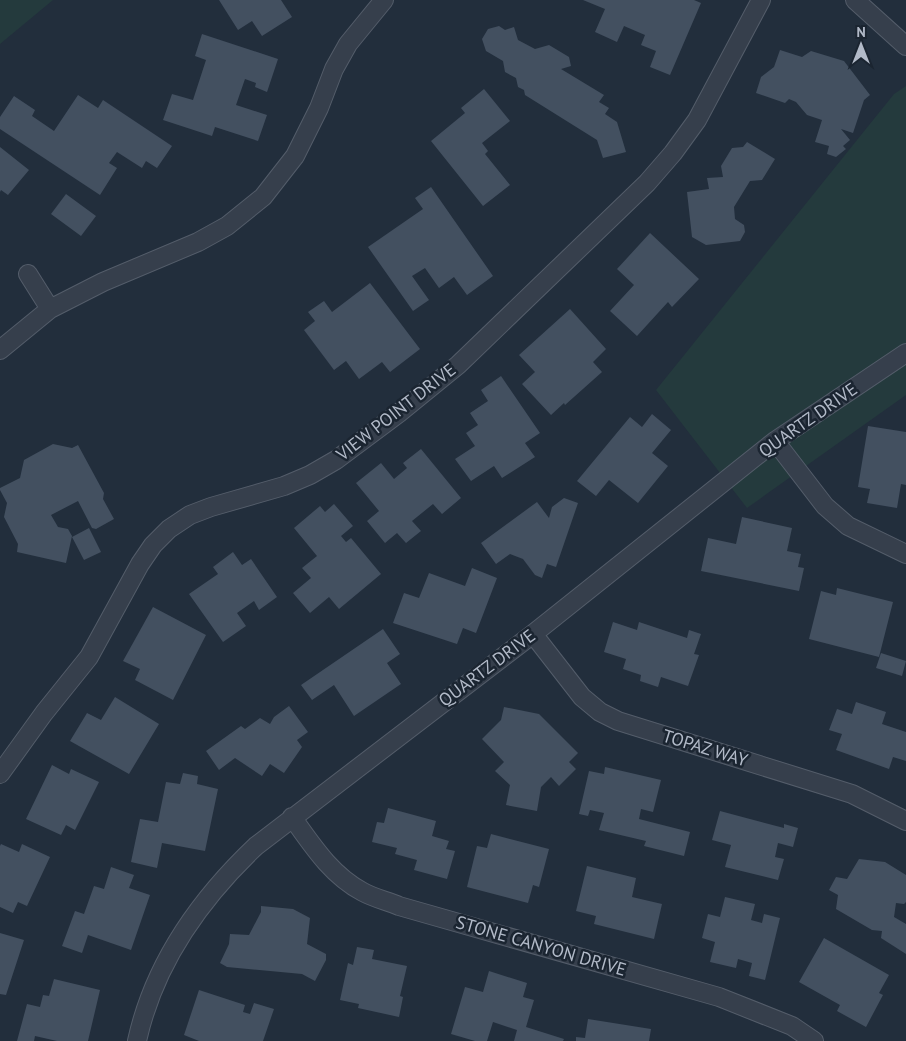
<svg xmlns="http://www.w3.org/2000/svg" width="906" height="1041" viewBox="0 0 906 1041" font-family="'PT Sans',sans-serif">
<rect width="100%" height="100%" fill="#222e3c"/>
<path fill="#243a3d" d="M 0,0 L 53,0 L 0,44 Z
M 906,86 L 906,395 L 747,508 L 656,390 L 894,94 Z"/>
<path fill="#435060" d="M 219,0 L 281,0 L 292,17 L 262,36 L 252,21 L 238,30 Z
M 583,0 L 694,0 L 701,3 L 670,75 L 650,67 L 656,51 L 641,45 L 645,35 L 624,26 L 617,42 L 595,32 L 605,9 Z
M 499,26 L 505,30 L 514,27 L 518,40 L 535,49 L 549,45 L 569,57 L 571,66 L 561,69 L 604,95 L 599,102 L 609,108 L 605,114 L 617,122 L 626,152 L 603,158 L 597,140 L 525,95 L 524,90 L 518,87 L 516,78 L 505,72 L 503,61 L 486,51 L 482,39 L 488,29 Z
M 202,34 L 278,59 L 267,92 L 255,87 L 256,83 L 245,79 L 236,105 L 267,115 L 258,141 L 215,127 L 212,136 L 163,120 L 172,94 L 193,100 L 206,60 L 195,56 Z
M 780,50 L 802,57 L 811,51 L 844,61 L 870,95 L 864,100 L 853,133 L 841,129 L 850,140 L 843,146 L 846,149 L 836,157 L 827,154 L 829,146 L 815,142 L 822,120 L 807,115 L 796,102 L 789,99 L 785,103 L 756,93 L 761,77 L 774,67 Z
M 484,89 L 510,121 L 482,143 L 488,151 L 485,154 L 510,185 L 483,206 L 431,141 L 465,113 L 461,108 Z
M 78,95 L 98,108 L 103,100 L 172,146 L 157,168 L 146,161 L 142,168 L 117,152 L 109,163 L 117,168 L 100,195 L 0,129 L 0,117 L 14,96 L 35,110 L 32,116 L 54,131 Z
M 747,142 L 775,159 L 762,180 L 750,181 L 734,207 L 735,219 L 744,225 L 745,232 L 740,241 L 706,245 L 692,237 L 687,192 L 709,189 L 707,178 L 723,177 L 721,166 L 732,148 L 743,147 Z
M 0,147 L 29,170 L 8,195 L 1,190 L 0,192 Z
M 431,187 L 493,276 L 467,295 L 454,277 L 439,288 L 425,268 L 412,276 L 429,300 L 413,311 L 368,247 L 423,209 L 415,198 Z
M 66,194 L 96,216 L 81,236 L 51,214 Z
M 650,233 L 699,279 L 672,307 L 668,302 L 637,336 L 610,311 L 634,285 L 617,269 Z
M 370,283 L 420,349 L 390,372 L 382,362 L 359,379 L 346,361 L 334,370 L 304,330 L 315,321 L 308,312 L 324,301 L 332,312 Z
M 570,309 L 606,349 L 593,362 L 602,372 L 565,405 L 564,403 L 551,415 L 522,384 L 535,372 L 519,355 Z
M 501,376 L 540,433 L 525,443 L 535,457 L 502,478 L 494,466 L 471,481 L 455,459 L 475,446 L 466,433 L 478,425 L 470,413 L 488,401 L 481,390 Z
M 652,414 L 671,430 L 652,453 L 668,466 L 638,503 L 609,480 L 596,496 L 577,481 L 630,417 L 642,427 Z
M 868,426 L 906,432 L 906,485 L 901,484 L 897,508 L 867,503 L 870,489 L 858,487 Z
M 53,444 L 72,448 L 78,445 L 104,493 L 103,499 L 114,519 L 96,529 L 92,528 L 78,501 L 51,515 L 58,527 L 68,529 L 72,536 L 66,563 L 17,552 L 18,544 L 4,517 L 7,503 L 0,490 L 0,488 L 20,478 L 24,460 Z
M 421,449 L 461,498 L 442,514 L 433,504 L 412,521 L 421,531 L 406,543 L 397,533 L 385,543 L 367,521 L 379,511 L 356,483 L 381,463 L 394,479 L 407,468 L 403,463 Z
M 564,498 L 578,503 L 556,567 L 547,564 L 542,578 L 535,575 L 523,559 L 510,554 L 496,564 L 481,543 L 537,502 L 549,518 L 552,507 Z
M 334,504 L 353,526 L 341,536 L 346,542 L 351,538 L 381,574 L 339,609 L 329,597 L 310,613 L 293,593 L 311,578 L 302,568 L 317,556 L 294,528 L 320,506 L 325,512 Z
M 742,517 L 792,528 L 787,551 L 801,554 L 798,567 L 804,568 L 799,591 L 701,571 L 708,538 L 736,544 Z
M 89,528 L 101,552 L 84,560 L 72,537 Z
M 233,552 L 242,565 L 251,559 L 277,597 L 259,610 L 254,601 L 237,613 L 246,626 L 223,642 L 189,594 L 218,574 L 213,567 Z
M 472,568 L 497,578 L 476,633 L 463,628 L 457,644 L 393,623 L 404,593 L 419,598 L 429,573 L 465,586 Z
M 837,588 L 893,602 L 879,657 L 809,639 L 821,591 L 836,595 Z
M 153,607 L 206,635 L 173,700 L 135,680 L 140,669 L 123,661 Z
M 613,622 L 637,630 L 639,622 L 687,638 L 689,630 L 701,634 L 694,654 L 699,655 L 688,686 L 661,677 L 658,687 L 640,681 L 641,675 L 623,669 L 626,659 L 604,652 Z
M 383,629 L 400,654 L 387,663 L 401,684 L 354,716 L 334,685 L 312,700 L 301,685 Z
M 881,653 L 906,661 L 902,676 L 876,668 Z
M 115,697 L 159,724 L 129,774 L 70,741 L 87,713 L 101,720 Z
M 856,702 L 886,712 L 882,724 L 906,732 L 906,761 L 893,757 L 889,769 L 836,750 L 842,734 L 829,730 L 837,709 L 852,714 Z
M 289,706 L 308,732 L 297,740 L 302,747 L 284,773 L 270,764 L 262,776 L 235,758 L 219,770 L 206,751 L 241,726 L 245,729 L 260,718 L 270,724 L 274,717 Z
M 504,707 L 539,714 L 578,753 L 569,762 L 576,769 L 559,786 L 551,777 L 541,787 L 537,811 L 506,805 L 510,785 L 495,771 L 504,762 L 482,739 L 501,720 Z
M 52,765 L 69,774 L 71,769 L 99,782 L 75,830 L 66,825 L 61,835 L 26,819 Z
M 605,767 L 661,780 L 653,812 L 641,809 L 639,819 L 690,832 L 684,856 L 644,846 L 646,841 L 599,830 L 604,813 L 590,810 L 588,816 L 579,814 L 589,771 L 604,774 Z
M 183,773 L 198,776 L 197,784 L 218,789 L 205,851 L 162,843 L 157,868 L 131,862 L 140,819 L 158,822 L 166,782 L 180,784 Z
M 388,808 L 436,821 L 432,836 L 449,841 L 446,849 L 455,851 L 447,879 L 414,870 L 417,860 L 395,854 L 397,848 L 372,842 L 377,822 L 384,823 Z
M 720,811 L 784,828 L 784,824 L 798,828 L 793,847 L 778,843 L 775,857 L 784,859 L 778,880 L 725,867 L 731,845 L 712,840 Z
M 491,834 L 549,849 L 539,887 L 533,885 L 528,903 L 467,887 L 477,846 L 487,848 Z
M 1,844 L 19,852 L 22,844 L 50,857 L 27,906 L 18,902 L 13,913 L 0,907 L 0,846 Z
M 859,859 L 885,862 L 906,875 L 906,902 L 904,904 L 896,903 L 894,917 L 906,924 L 906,954 L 881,938 L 882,931 L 872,930 L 836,909 L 838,895 L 829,890 L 836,877 L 847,879 Z
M 587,866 L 636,878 L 632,897 L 662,904 L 654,939 L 594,924 L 596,916 L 576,911 Z
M 111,867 L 134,875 L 129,888 L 150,895 L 131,950 L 88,935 L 82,953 L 62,946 L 75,911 L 84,914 L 94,886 L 104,889 Z
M 725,897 L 755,904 L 751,920 L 762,923 L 764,914 L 780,918 L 765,980 L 749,976 L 752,963 L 738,959 L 736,968 L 710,962 L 715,942 L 702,938 L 708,914 L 720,917 Z
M 261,906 L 293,909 L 310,918 L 307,944 L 326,954 L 326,960 L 315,981 L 302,974 L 227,967 L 220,963 L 229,944 L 230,934 L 249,935 L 261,912 Z
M 0,933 L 24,940 L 6,995 L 0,994 Z
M 824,938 L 889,975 L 879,993 L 883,995 L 866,1027 L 837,1011 L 840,1005 L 799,982 Z
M 357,947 L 374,950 L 372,959 L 407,966 L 400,996 L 403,997 L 399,1017 L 358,1008 L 359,1004 L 340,1000 L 348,963 L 353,965 Z
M 489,971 L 527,983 L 523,997 L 534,1000 L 526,1027 L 564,1039 L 563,1041 L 514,1041 L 517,1030 L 493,1022 L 487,1041 L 475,1041 L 451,1034 L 465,987 L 483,992 Z
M 54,979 L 100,990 L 88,1041 L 57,1041 L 35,1036 L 34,1041 L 17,1041 L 27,1004 L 40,1007 L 43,995 L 49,996 Z
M 199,990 L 245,1005 L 243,1012 L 250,1014 L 254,1003 L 274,1009 L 263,1041 L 199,1041 L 184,1035 Z
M 588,1019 L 651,1029 L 649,1041 L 576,1041 L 576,1037 L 585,1038 Z"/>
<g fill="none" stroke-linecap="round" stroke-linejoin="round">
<g stroke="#545d6a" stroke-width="20">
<path id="street" d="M 855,0 L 906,46
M 28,274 L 50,309
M 0,350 L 50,309 L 103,282 L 198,242 L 227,226 L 263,197 L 295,156 L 319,108 L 334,69 L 348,44 L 384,0
M 775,441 L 825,506 L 848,526 L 906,554
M 533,634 L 582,697 L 600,712 L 618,721 L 852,794 L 906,821
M 0,774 L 44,713 L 89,657 L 140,564 L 153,545 L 169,529 L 190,515 L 211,507 L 284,486 L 310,475 L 336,460 L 399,413 L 458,365 L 647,183 L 673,153 L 697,120 L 761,0
M 292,817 C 312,845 331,875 363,892 C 374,898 387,901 399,906 L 719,997 L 792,1026 L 814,1041
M 137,1041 C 154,963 199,900 256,846 L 533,634 L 775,441 L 906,353"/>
</g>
<use href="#street" stroke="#363f4c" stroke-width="18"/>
</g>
<g text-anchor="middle" stroke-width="5" stroke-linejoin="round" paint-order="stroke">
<g font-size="18" fill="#b2bac8" stroke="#1b2531">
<text transform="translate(396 412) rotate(-38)" y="6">VIEW POINT DRIVE</text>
<text transform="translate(808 420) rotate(-35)" y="6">QUARTZ DRIVE</text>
<text transform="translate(487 668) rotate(-37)" y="6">QUARTZ DRIVE</text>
<text transform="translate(705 748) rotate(17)" y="6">TOPAZ WAY</text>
<text transform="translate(541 946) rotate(16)" y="6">STONE CANYON DRIVE</text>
</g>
</g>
<g transform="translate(861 45)" stroke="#1b2531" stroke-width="4" paint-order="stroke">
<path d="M0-4L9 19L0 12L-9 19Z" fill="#b2bac8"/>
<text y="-8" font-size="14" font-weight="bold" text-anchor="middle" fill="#b2bac8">N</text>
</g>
</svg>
